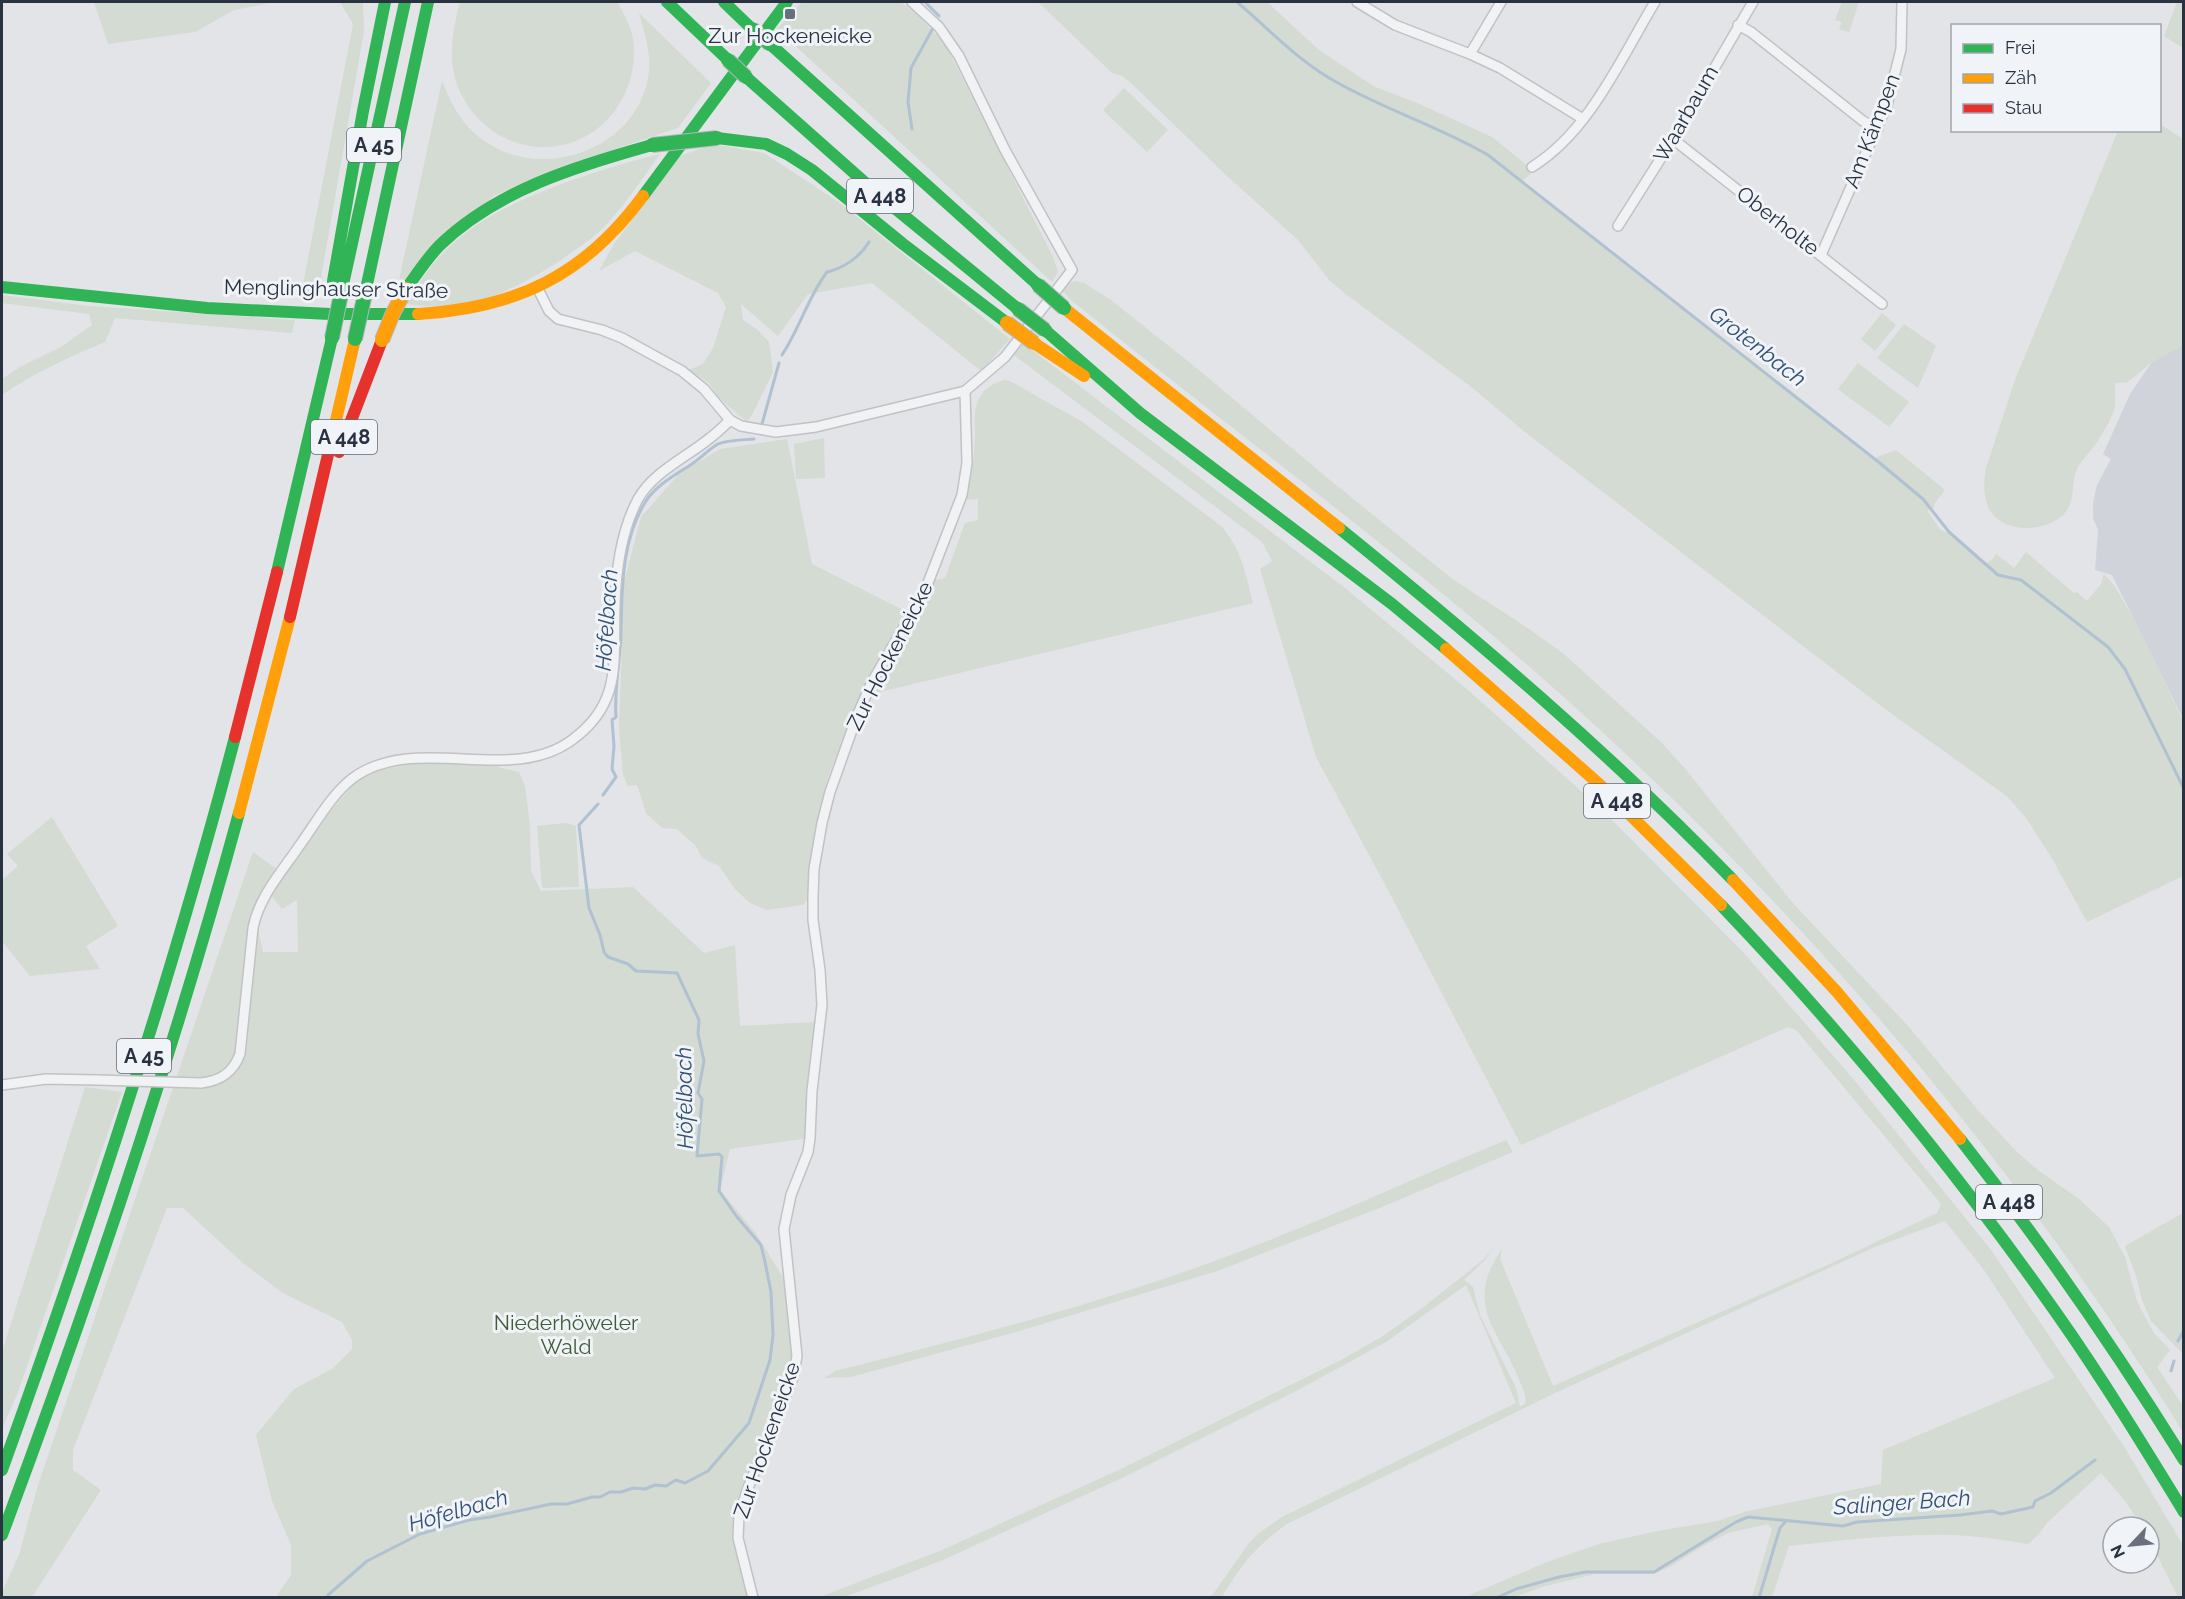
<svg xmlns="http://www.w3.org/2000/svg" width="2185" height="1599" viewBox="0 0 2185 1599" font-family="Raleway,sans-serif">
<rect width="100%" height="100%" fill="#e2e4e7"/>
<path fill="#d0d4da" d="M 2183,345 L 2183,719 L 2112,575 L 2095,570 L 2098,530 L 2093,518 L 2093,503 L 2097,485 L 2111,459 L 2103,454 L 2130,394 L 2152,362 Z"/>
<path fill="#d3dbd2" d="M 94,2 L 275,2 L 234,10 L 195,32 L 108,44 Z
M 340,2 L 363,2 L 364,31 L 318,295 L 301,295 L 353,24 Z
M 460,2 L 617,2 C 625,15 634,32 634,48 C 636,100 597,148 543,147 C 496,147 455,107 452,60 C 451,41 455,20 460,2 Z
M 802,2 L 901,2 L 917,15 L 945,44 L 1052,255 L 1058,272 L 1052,282 L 777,29 Z
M 1038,2 L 1267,2 L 1319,50 L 1375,87 L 1415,102 L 1492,137 L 1534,171 L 1521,182 L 1872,459 L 1896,450 L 1945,490 L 1934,504 L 1934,508 L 1928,510 L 1928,512 L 1940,529 L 1951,535 L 1985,564 L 1992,560 L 1996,554 L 2014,568 L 2026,552 L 2074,593 L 2077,592 L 2087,601 L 2101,584 L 2104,574 L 2114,585 L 2138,627 L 2183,721 L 2183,876 L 2087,922 L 2050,855 L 2026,818 L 2008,797 L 1885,709 L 1525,432 L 1470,386 L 1347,295 L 1330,281 L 1298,240 L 1226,175 L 1131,83 L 1122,76 L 1112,73 Z
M 1842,2 L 1859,2 L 1849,32 L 1839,29 L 1842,22 L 1835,20 Z
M 2177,2 L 2183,2 L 2183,48 L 2164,36 Z
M 639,13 L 711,83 L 678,128 L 624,146 L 493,196 L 396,294 L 442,81 C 452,105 461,124 483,140 C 543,184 641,148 649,71 C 651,51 644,32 639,13 Z
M 1124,88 L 1168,130 L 1147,152 L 1103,110 Z
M 2160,124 L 2183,139 L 2183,345 L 2152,362 L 2128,382 L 2115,383 C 2115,391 2116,399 2115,406 C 2114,416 2098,442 2091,450 C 2087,456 2080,462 2077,469 C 2070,484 2077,502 2062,516 C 2044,531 2011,533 1994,516 C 1983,504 1983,483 1986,468 L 2015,380 L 2118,131 L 2160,130 Z
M 713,144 L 764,153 L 837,201 L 1010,339 L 981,371 L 872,283 L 808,294 L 778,336 L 741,304 L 743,320 L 758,330 L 769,342 L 773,372 L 752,415 L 747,422 L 717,396 L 708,382 L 689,370 L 703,364 L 713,348 L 726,307 L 718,293 L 635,251 L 599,271 L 614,244 L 680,156 Z
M 660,154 C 642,179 625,205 604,227 C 591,240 576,249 561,260 C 512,292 466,314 407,304 C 441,238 492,210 559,185 C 592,173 626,162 660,154 Z
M 1075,281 L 1084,283 L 1111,300 L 1199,370 L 1325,476 L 1451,578 L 1529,629 L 1565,655 L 1663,744 L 1687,771 L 1792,902 L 1909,1027 L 1977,1109 L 2016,1151 L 2039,1171 L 2079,1199 L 2109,1227 L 2125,1257 L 2137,1301 L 2144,1315 L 2154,1333 L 2170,1350 L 2157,1367 L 2183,1406 L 2183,1432 C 2014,1159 1804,913 1565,698 C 1407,557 1235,433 1071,300 L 1061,289 L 1065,285 Z
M 2,295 L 89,306 L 295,320 L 292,333 L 115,318 L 105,342 C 69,357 34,373 2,395 L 2,379 L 20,367 L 61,347 L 92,325 L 89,314 L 2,303 Z
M 1882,313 L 1896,325 L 1875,351 L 1861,339 Z
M 1904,324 L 1936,346 L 1918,388 L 1877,358 Z
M 1023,343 L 1350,592 L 1468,690 L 1600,808 L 1743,952 L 1855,1081 L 1991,1250 L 2125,1448 L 2184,1547 L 2183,1597 L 2178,1597 L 2149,1539 L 2149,1527 L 2142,1527 L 2126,1502 L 2101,1473 L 2047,1523 L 2038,1535 L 2028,1544 C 1996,1539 1964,1534 1931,1535 C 1884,1535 1836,1541 1789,1546 L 1772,1597 L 1752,1597 L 1772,1529 L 1768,1524 L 1728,1533 L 1703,1546 L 1671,1566 L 1654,1574 L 1595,1574 L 1542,1587 L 1514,1597 L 1465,1597 L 1547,1562 L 1599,1544 L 1658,1531 L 1717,1521 L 1748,1511 L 1881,1484 L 1883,1450 L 2055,1378 L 1984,1270 L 1945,1221 L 1875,1247 L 1555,1393 L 1287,1524 C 1255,1547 1242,1564 1222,1597 L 1211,1597 L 1249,1543 L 1259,1533 L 1282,1517 L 1516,1403 L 1466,1285 L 1386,1342 L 1300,1389 L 1124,1477 L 945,1559 L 907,1574 L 844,1597 L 817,1598 L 942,1550 L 1121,1469 L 1341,1360 L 1383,1336 L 1421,1309 L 1484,1259 L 1493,1248 L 1485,1260 L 1464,1280 L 1473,1287 L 1480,1315 L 1516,1388 L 1520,1407 L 1525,1404 C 1527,1396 1523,1389 1520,1382 C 1500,1330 1462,1306 1502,1249 L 1500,1259 L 1553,1386 L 1832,1263 L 1937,1213 L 1941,1204 L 1796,1030 L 1788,1027 L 1521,1145 L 1388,890 L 1316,757 L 1260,569 L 1272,561 L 1262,542 L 1014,355 Z
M 1858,363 L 1909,402 L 1889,427 L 1838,389 Z
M 1004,380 L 1010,381 L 1081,421 L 1221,526 C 1241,548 1246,575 1253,603 L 871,694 L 935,580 L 945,578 L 965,523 L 978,520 L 978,499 L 965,500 C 972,479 974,458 975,436 C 975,424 973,409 979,399 C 984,388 993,384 1004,380 Z
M 824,438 L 825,478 L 796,479 L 794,444 Z
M 787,439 L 812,564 L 905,611 L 864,686 L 828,777 L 815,827 L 807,900 L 803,905 L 767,910 L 750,903 L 735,889 L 719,866 L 702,858 L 696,846 L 677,829 L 662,828 L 646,813 L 637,785 L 628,786 L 623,775 L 619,729 L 624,582 L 641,517 L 679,474 L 720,449 Z
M 414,763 L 493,763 L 501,768 L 519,772 L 525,786 L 530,826 L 531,871 L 541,891 L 633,887 L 704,953 L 735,945 L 740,1026 L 816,1022 L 810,1138 L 730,1149 L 720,1190 L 755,1232 L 789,1287 L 797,1356 L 738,1528 L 732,1528 L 734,1543 L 750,1597 L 276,1597 L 291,1575 L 291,1545 L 272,1501 L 256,1435 L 294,1389 L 332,1369 L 352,1349 L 352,1340 L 342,1322 L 283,1293 L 243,1263 L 183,1208 L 167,1208 L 73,1450 L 73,1470 L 101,1490 L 32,1597 L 2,1598 L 2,1592 L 19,1555 L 38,1485 L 253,852 L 278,870 L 254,910 L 263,952 L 298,952 L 297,900 L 282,909 L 272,897 L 288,868 L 325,817 L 357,781 L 383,769 Z
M 52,817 L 118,926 L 86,946 L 100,969 L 30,976 L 2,941 L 2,880 L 18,866 L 7,854 Z
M 566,823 L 576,826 L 579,887 L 542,888 L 537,826 Z
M 85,1087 L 122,1092 L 18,1392 L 2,1429 L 2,1352 Z
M 1506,1140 L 1513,1152 L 1377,1209 L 1217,1271 L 1016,1332 L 851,1377 L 824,1378 L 835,1371 C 961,1339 1089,1307 1212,1262 C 1311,1226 1408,1181 1506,1140 Z
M 2183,1213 L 2183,1354 L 2151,1321 L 2142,1300 L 2136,1276 L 2125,1246 Z"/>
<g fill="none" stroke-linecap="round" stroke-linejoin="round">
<path stroke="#b0c1d2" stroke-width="3" d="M 925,2 L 939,16
M 1237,2 C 1269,29 1300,63 1338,83 C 1386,110 1440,127 1488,155 L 1881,464 L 1923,499 L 1949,532 L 1998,575 L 2021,580 L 2108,647 L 2125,669 L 2184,789
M 912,129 L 908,102 L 911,68 L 933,28
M 782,355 C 800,328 808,297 827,272 C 844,268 860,257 869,242
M 762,424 L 779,363
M 603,795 L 616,777 L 612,769 L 614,746 L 612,720 L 616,717 C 614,689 620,662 621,634 C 622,590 621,540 646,501 C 656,485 677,474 692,464 C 701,458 709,449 718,444 C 727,440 744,440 754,439
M 2178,1341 L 2184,1330
M 2171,1371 L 2174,1361
M 328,1595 L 367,1561 L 420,1534 L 469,1520 L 490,1517 L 551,1504 L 567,1504 L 592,1497 L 600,1497 L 610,1492 L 621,1492 L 633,1488 L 645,1489 L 655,1485 L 666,1486 L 676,1480 L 685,1483 L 708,1471 L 749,1423 L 770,1360 L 773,1335 L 771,1292 L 765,1262 L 761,1245 L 737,1217 L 719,1191 L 722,1157 L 719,1154 L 697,1156 L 702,1099 L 698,1093 L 704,1061 L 698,1034 L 699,1020 L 677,973 L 636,971 L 628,964 L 608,957 L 604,952 L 600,935 L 589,908 L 579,825 L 598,804
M 1496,1598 L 1516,1589 L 1559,1577 L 1586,1572 L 1654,1572 L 1736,1522 L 1748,1517 L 1843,1526 L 1857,1522 L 1960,1515 L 1992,1511 L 2001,1514 L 2033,1507 L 2035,1501 L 2051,1493 L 2095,1460
M 1759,1598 L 1776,1541 L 1780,1528 L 1786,1521"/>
<g stroke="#c0c2c5" stroke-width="12">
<path id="street" d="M 1357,2 L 1395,25 L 1470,54 L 1500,68 L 1583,119
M 1738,25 L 1751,32 L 1863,121 L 1878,129
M 1470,54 L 1501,2
M 1673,139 L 1882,304
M 1532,167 C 1590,131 1621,58 1655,2
M 1618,226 L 1673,139 L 1753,2
M 1821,255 L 1887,105 L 1901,49 L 1902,2
M 537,287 L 549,311 L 558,319 L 602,330 L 622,338 L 682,371 L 704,389 L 730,420 L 741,426 L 776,432 L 816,427 L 965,391 L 1005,357 L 1072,270 L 1005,150 L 959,56 L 939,27 L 912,2
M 201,1083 C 220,1081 233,1073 240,1054 L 253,928 C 259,896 284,869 302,842 C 317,821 332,794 353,778 C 416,732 510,786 572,740 C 623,703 613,660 615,605 C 616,569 621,531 638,499 C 653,472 687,457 710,438 C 717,433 724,426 730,420
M 2,1085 L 46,1079 L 97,1080
M 753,1598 L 738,1538 L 739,1516 L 748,1488 L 793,1378 L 797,1356 L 784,1229 L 791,1195 L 808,1152 L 810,1138 L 812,1091 L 822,1005 L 820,970 L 813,920 L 813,896 L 814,869 L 822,823 L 830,792 L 857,716 L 871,684 L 926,588 L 962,495 L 967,463 L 965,391"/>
</g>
<use href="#street" stroke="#f1f2f4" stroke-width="9"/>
<path stroke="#30b455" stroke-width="12" d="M 667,2 L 728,60
M 724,2 L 752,29
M 770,44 L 1038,285
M 746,77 L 880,196 L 1018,309
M 717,138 L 766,144 L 787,154 L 812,170 L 903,244 L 1007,323
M 643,196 L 787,2
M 333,281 L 363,111 L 385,2
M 2,287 L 207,308 L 330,314 L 418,314
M 342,289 L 405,2
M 366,289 L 428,2
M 406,289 C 417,274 427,258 440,245 C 497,190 577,166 652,145
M 1045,330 L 1140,413 L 1392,604 L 1446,649
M 1339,528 C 1476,639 1610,753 1733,880
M 277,572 L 332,338
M 1721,905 C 1843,1033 1955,1169 2057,1314 C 2102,1378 2143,1445 2184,1512
M 1960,1139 C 2041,1242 2115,1349 2184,1460
M 2,1470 C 89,1229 170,985 235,737
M 2,1535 C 91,1297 172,1058 239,813"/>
<path stroke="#ff9f0a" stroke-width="12" d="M 1064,308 L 1339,528
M 418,314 C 516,308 584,276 643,196
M 1034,343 L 1084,376
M 330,446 L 355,339
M 1446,649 L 1599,784 L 1721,905
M 239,813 L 290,617
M 1733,880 L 1837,992 L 1960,1139"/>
<path stroke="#e5322d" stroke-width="12" d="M 339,452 L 382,340
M 290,617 L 330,446
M 235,737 L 277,572"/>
<g stroke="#c0c2c5" stroke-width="12" stroke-linecap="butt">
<path id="street-bridge" d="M 97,1080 L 201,1083"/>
</g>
<g stroke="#b4b7bc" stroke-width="16" stroke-linecap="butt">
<path id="fast-bridge" d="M 752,29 L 770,44
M 728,60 L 746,77
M 652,145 L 717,138
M 1038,285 L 1064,308
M 1018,309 L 1045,330
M 332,338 L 342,289
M 355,339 L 366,289"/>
</g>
<g stroke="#b4b7bc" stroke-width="16" stroke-linecap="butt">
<path id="slow-bridge" d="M 1007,323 L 1034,343
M 382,340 L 393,313 L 406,289"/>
</g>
<use href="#street-bridge" stroke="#f1f2f4" stroke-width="9"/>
<use href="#fast-bridge" stroke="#30b455" stroke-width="14"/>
<use href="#slow-bridge" stroke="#ff9f0a" stroke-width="14"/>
</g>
<rect fill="#6a707b" stroke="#f0f3f7" stroke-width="2" x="784" y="8" width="12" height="12" rx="3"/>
<g text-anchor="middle" stroke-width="6" stroke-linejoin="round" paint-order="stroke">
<g fill="#f0f3f7" stroke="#656c78" stroke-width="1.5">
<rect x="347" y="128" width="54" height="34" rx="4.5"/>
<rect x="847" y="179" width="66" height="34" rx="4.5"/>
<rect x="311" y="420" width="66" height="34" rx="4.5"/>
<rect x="1584" y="784" width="66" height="34" rx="4.5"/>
<rect x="117" y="1039" width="54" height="34" rx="4.5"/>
<rect x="1976" y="1185" width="66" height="34" rx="4.5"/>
</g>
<g font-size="20" font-weight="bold" fill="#293241">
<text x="374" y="152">A 45</text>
<text x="880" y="203">A 448</text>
<text x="344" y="444">A 448</text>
<text x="1617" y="808">A 448</text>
<text x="144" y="1063">A 45</text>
<text x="2009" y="1209">A 448</text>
</g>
<g font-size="21" fill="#293241" stroke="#f0f3f7">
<text x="790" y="43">Zur Hockeneicke</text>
</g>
<g font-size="21" fill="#293241" stroke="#f0f3f7">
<text transform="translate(1686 114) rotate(-60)" y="7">Waarbaum</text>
<text transform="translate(1872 131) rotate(-69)" y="7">Am Kämpen</text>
<text transform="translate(1778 221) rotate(38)" y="7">Oberholte</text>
<text transform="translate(336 289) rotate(1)" y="7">Menglinghauser Straße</text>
<text transform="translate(890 656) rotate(-63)" y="7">Zur Hockeneicke</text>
<text transform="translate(767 1440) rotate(-71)" y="7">Zur Hockeneicke</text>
</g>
<g font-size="21" fill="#3e5c36" stroke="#f0f3f7">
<text x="566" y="1330">Niederhöweler<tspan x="566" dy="24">Wald</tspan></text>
</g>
<g font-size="22" font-style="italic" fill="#335275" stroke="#f0f3f7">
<text transform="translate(1758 346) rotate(38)" y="8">Grotenbach</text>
<text transform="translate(606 620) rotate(-86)" y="8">Höfelbach</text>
<text transform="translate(684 1098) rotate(-91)" y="8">Höfelbach</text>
<text transform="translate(1902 1502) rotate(-4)" y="8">Salinger Bach</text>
<text transform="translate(458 1510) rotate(-16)" y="8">Höfelbach</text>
</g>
</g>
<rect width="2185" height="1599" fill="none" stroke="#293241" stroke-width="6"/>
<rect x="1951" y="24" width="210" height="108" fill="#f0f3f7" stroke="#a0a6ae" stroke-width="1.5"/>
<rect x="1963" y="44" width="30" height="9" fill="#30b455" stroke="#a0a6ae" stroke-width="1.5"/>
<text x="2005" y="54" font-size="18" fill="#293241">Frei</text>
<rect x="1963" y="74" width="30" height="9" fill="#ff9f0a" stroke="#a0a6ae" stroke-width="1.5"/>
<text x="2005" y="84" font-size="18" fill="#293241">Zäh</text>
<rect x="1963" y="104" width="30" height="9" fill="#e5322d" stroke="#a0a6ae" stroke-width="1.5"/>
<text x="2005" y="114" font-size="18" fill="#293241">Stau</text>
<g transform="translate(2131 1545) rotate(244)"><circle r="28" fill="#f0f3f7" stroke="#a0a6ae" stroke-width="1.5"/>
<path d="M0-4.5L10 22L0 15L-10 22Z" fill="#6a707b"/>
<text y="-9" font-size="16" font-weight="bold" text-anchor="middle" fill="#293241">N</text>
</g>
</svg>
